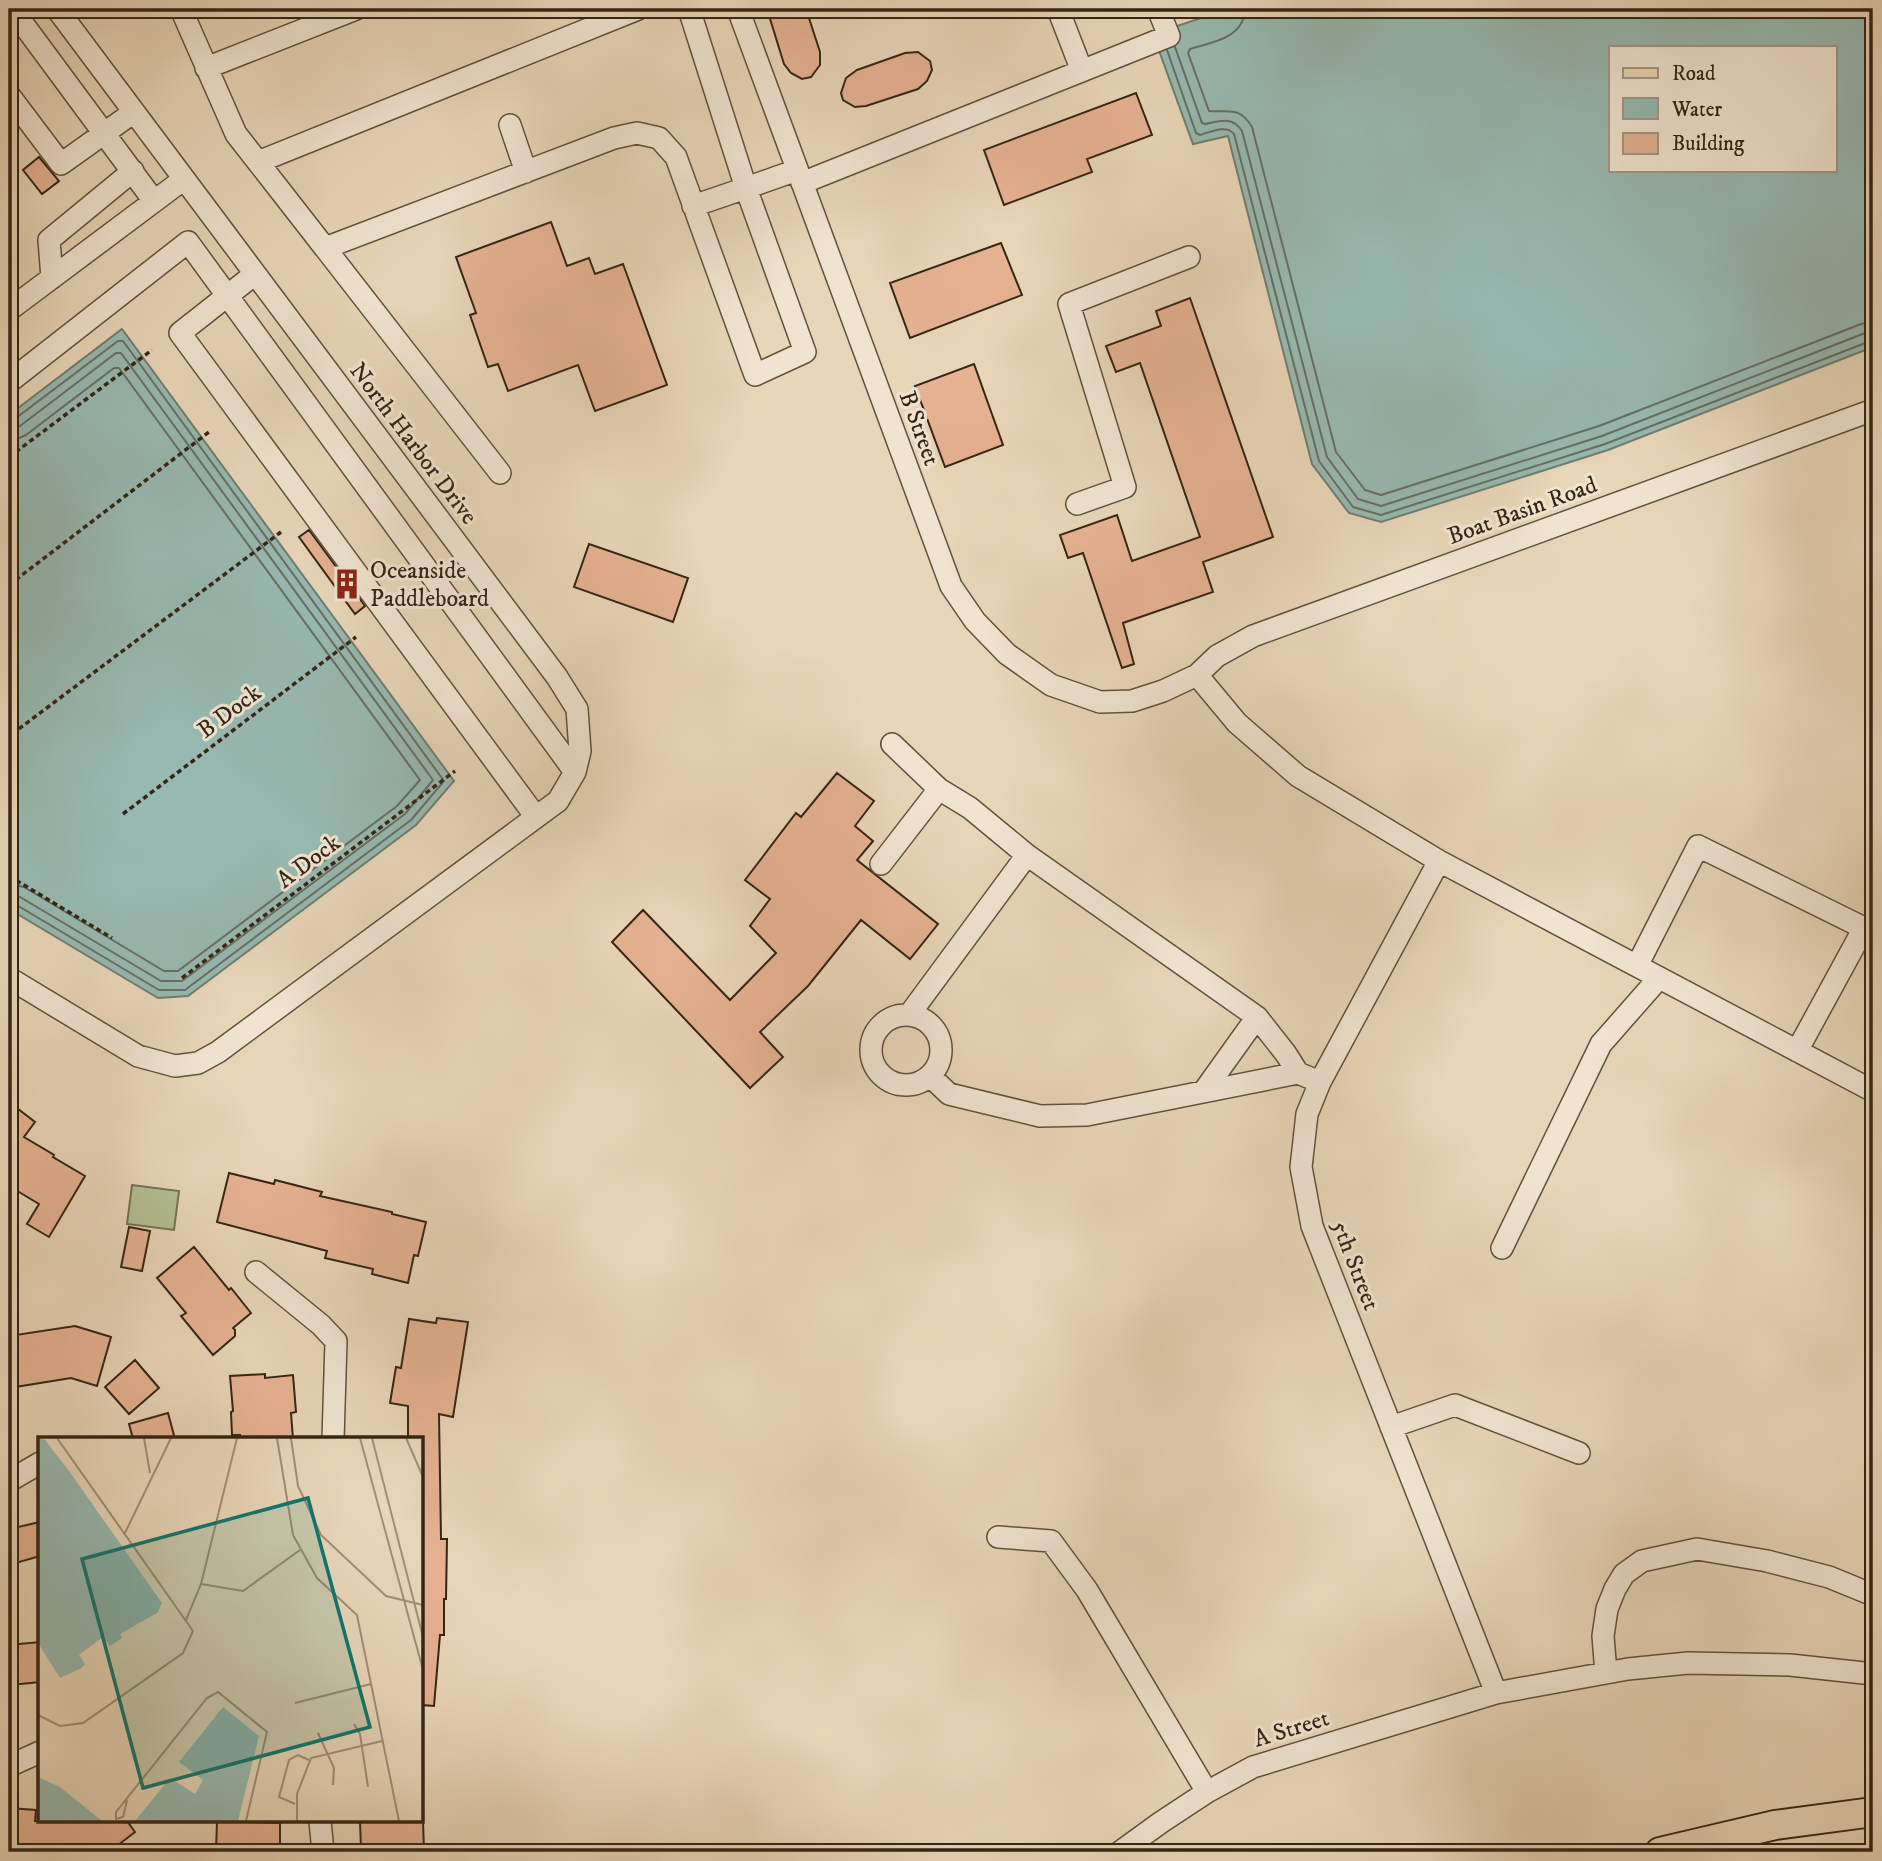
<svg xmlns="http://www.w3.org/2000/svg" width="1882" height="1861" viewBox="0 0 1882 1861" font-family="'IM FELL DW Pica',serif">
<rect width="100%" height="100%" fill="#e8d6b8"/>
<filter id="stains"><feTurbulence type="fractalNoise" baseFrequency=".00286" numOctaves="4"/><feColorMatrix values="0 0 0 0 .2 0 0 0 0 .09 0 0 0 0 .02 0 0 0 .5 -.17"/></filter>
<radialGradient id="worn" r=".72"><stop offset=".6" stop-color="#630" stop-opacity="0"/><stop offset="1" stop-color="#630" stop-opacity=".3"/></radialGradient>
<path fill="#b2bf92" stroke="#737254" stroke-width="2" d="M 132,1185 L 179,1191 L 174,1230 L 127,1224 Z"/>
<path fill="#97b9b1" stroke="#6f7e73" stroke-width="2" fill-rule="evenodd" d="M 1228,9 L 1873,9 L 1873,347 L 1608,450 L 1381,522 L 1349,513 L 1312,464 L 1228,136 L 1193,144 L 1153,34 ZM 1611,47 L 1835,47 L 1835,170 L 1611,170 Z
M 122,329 L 454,781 L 416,825 L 188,996 L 158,998 L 9,909 L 9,415 Z"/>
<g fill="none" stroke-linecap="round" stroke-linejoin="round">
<path stroke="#666f63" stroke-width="2" d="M 1245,9 C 1244,38 1213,42 1190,49 L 1188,53 L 1209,111 C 1228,113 1239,105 1252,127 L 1336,452 L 1365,490 L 1381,495 L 1599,426 L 1861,324 L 1873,322
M 1175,47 L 1202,123 L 1205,124 C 1220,121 1233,116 1242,131 L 1327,457 L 1358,499 L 1381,506 L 1602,436 L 1865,333 L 1873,332
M 1167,50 L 1196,133 L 1200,135 C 1211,132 1226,124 1234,134 L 1319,461 L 1353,507 L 1381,515 L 1605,444 L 1868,342 L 1873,341
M 9,420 L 16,418 L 118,341 L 123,341 L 444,781 L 411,820 L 185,990 L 159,990 L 15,904 L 9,903
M 9,429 L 20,426 L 116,353 L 121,353 L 433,780 L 405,814 L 182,981 L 161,981 L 20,897 L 9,894
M 9,439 L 19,438 L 26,435 L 114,368 L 119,368 L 420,780 L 397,806 L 178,971 L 164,971 L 24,887 L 9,884"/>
</g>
<path fill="#e6b292" stroke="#342515" stroke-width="2" d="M 767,9 L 806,9 L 820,52 L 820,65 L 811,77 L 802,79 L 791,73 L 784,64 Z
M 918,52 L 930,61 L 932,70 L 927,81 L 918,89 L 866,106 L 855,107 L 843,100 L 841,93 L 846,78 L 857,70 L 905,53 Z
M 1136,93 L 1152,135 L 1087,159 L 1092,172 L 1004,205 L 984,150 Z
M 39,157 L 59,181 L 42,194 L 23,170 Z
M 551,222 L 567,266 L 589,258 L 595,274 L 623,264 L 667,385 L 595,411 L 578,365 L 508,391 L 498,364 L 488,367 L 470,315 L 476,313 L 456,257 Z
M 1001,243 L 1022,295 L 910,338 L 890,283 Z
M 1190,298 L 1273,537 L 1203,562 L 1213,592 L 1123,623 L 1134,664 L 1122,668 L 1083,553 L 1068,558 L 1060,535 L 1117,515 L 1132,561 L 1200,537 L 1140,363 L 1116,372 L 1106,346 L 1161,326 L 1156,311 Z
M 974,364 L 1003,445 L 945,467 L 915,386 Z
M 309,530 L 365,606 L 355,614 L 299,537 Z
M 589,544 L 688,578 L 673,622 L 574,587 Z
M 837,773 L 874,801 L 855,826 L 873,841 L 857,860 L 938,924 L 910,959 L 861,920 L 808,986 L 760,1032 L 783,1057 L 750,1088 L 612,942 L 643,910 L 730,1000 L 776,953 L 750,926 L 770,899 L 745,880 L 796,813 L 801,817 Z
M 9,1102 L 35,1122 L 24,1137 L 54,1155 L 53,1157 L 85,1176 L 49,1237 L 27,1224 L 39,1204 L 9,1186 Z
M 229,1173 L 274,1184 L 275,1180 L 322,1192 L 320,1196 L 392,1212 L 392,1214 L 426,1222 L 418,1256 L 414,1255 L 408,1283 L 372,1274 L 373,1269 L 325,1258 L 327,1251 L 217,1222 Z
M 129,1227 L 150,1231 L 142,1271 L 121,1267 Z
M 194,1247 L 229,1290 L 231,1288 L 251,1313 L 233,1328 L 235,1330 L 235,1336 L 213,1355 L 181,1316 L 186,1313 L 157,1278 Z
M 437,1318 L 468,1322 L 453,1417 L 439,1414 L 441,1539 L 447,1539 L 446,1599 L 444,1599 L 444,1635 L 440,1635 L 434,1706 L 422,1705 L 422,1439 L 408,1439 L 408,1406 L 390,1403 L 396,1367 L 401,1368 L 409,1319 L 436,1323 Z
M 75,1326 L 111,1337 L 97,1386 L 71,1378 L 9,1388 L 9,1336 Z
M 135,1360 L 159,1388 L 129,1414 L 105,1387 Z
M 265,1374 L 265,1378 L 293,1375 L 296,1412 L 291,1413 L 293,1439 L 240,1439 L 240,1435 L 232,1435 L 231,1412 L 233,1411 L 230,1376 Z
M 168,1413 L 175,1439 L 133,1439 L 129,1424 Z
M 40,1522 L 40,1556 L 9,1565 L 9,1529 Z
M 40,1642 L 40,1682 L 11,1685 L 9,1645 Z
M 9,1808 L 36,1810 L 35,1821 L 127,1821 L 135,1832 L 109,1852 L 40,1852 L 40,1851 L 9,1848 Z
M 217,1821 L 280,1823 L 280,1852 L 216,1852 Z
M 360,1821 L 423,1821 L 424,1851 L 389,1852 L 389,1848 L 361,1849 Z"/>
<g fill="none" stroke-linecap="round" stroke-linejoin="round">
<g stroke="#61513e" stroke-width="24">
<path id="minor" d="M 12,9 L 154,201
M 181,9 L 236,134 L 325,248 L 614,138 L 637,133 L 659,138 L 676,157 L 755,375 L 805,352 L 746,188 L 797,170
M 689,9 L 746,188 L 693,206
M 738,9 L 951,586 L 975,621 L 1007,654 L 1051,685 L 1100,702 L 1132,701 L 1163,691 L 1197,675 L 1217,656 L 1253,636 L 1873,410
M 1058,9 L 1082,71
M 206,68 L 356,9
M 9,95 L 61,164 L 134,112
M 510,125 L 526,172
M 258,162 L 638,9
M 802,183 L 1169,36 L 1158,9
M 325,248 L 500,473
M 255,274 L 180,333 L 536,817
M 52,278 L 49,240 L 133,171
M 9,310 L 184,179
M 9,382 L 188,242 L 575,772
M 1077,504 L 1125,487 L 1069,304 L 1189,257
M 1197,675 L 1237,723 L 1298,776 L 1439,861 L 1873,1091
M 892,744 L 939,789 L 970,808 L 1027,855 L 1257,1017 L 1286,1054 L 1298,1073 L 1320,1082
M 1439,861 L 1320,1082 L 1307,1114 L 1301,1167 L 1312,1226 L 1496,1693
M 881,864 L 939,789
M 1637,966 L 1698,846 L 1864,928 L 1797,1051
M 9,978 L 138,1056 L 175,1066 L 198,1063 L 218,1052 L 558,801 L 575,772 L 580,751 L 577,709 L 557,677 L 57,9
M871 1050a35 35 0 1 1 70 0a35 35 0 1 1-70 0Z
M 909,1015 L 1027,855
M 930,1076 L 949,1094 L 1040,1116 L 1087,1115 L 1298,1073
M 1204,1091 L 1257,1017
M 1502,1248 L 1601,1044 L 1659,978
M 256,1272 L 321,1325 L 336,1341 L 333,1439
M 1391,1427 L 1455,1405 L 1579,1453
M 9,1481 L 40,1463
M 998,1537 L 1051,1541 L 1087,1590 L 1207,1792
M 1606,1673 L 1603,1636 L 1607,1609 L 1615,1589 L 1624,1574 L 1642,1561 L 1697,1549 L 1767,1561 L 1829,1577 L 1873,1595
M 9,1766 L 40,1752
M 320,1821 L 323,1852
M 1120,1852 L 1160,1823 L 1207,1792 L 1253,1767 L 1496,1693 L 1628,1669 L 1688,1663 L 1790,1665 L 1873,1674"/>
</g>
<g stroke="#342515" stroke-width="32">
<path id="major" d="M 1660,1852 L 1775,1825 L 1873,1812"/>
</g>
<path stroke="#342515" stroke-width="3.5" stroke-dasharray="5 3.5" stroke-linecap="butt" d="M 9,457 L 152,350
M 9,585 L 209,432
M 12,734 L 281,532
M 123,814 L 356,637
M 9,876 L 112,938
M 182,978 L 455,771"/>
<use href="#minor" stroke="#f0e4d1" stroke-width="21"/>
<use href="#major" stroke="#e8d6b8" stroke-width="28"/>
</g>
<defs>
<g id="building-bare" transform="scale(2.415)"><path d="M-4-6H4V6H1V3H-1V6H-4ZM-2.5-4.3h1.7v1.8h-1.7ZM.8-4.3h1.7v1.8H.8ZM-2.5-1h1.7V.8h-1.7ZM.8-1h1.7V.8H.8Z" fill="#8f2418" stroke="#f0e4d1" stroke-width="2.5" paint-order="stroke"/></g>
</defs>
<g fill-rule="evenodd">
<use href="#building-bare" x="347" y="584"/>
</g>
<g text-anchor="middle" stroke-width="6" stroke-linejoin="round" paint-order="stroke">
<g font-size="24" fill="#342515" stroke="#f0e4d1">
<text transform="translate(920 428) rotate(70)" y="8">B Street</text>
<text transform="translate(414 443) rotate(53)" y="8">North Harbor Drive</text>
<text transform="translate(1522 510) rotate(-20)" y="8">Boat Basin Road</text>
<text transform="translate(229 711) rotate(-37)" y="8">B Dock</text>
<text transform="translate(308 861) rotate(-37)" y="8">A Dock</text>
<text transform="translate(1356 1265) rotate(69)" y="8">5th Street</text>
<text transform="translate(1291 1728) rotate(-17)" y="8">A Street</text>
</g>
<g font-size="24" fill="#342515" stroke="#f0e4d1" text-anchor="start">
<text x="370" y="578">Oceanside<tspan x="370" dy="28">Paddleboard</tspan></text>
</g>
</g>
<g transform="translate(38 1437)">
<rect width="385" height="385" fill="#e8d6b8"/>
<path d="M 0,1 L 7,3 L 31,34 L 124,166 L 119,176 L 82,197 L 84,201 L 72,209 L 65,200 L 41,218 L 47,227 L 44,231 L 22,241 L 0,206 ZM 185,270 L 221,299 L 200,384 L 97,384 L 132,341 L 157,357 L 165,343 L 141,325 ZM 0,340 L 22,350 L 64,384 L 0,384 Z" fill="#97b9b1"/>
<path fill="none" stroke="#a08f77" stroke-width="2" d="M 106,1 L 112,36M 239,1 L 255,98 L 279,141 L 319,178 L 361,384M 253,1 L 260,49 L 283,98 L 348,159 L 385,168M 322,1 L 385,233M 334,1 L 385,200M 368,1 L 385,40M 86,98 L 133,1M 163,147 L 205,154 L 262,113M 148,183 L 163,147 L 199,1M 257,266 L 333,247M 0,278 L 22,289 L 45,286 L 145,216 L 155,194 L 19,1M 316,287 L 322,297 L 330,350M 280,296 L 296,331 L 295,348M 89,363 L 85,380 L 78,382 L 78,375 L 169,261 L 180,255 L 229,295 L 208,384M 257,367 L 241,360 L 251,323 L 260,318 L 271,323M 259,384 L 259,357 L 273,321 L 344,304"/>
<path fill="#0f766e" fill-opacity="0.15" stroke="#0f766e" stroke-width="3.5" d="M 270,61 L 332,290 L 105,351 L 44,122 Z"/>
<rect width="385" height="385" fill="none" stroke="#342515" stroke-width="3.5"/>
</g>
<rect width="1882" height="1861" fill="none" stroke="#e8d6b8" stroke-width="35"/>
<rect x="10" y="10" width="1861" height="1840" fill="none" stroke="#342515" stroke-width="3.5"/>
<rect x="18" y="18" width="1847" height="1826" fill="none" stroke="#342515" stroke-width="2"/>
<rect x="1609" y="46" width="228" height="126" fill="#f0e4d1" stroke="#a59886" stroke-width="2"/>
<rect x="1623" y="68" width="35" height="10" fill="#e8d6b8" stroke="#a59886" stroke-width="2"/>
<text x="1672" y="80" font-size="21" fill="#342515">Road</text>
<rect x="1623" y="98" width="35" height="21" fill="#97b9b1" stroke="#a59886" stroke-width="2"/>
<text x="1672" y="116" font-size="21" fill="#342515">Water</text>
<rect x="1623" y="133" width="35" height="21" fill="#e6b292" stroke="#a59886" stroke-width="2"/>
<text x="1672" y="150" font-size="21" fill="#342515">Building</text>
<rect width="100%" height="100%" filter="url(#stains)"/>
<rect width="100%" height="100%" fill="url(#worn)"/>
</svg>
